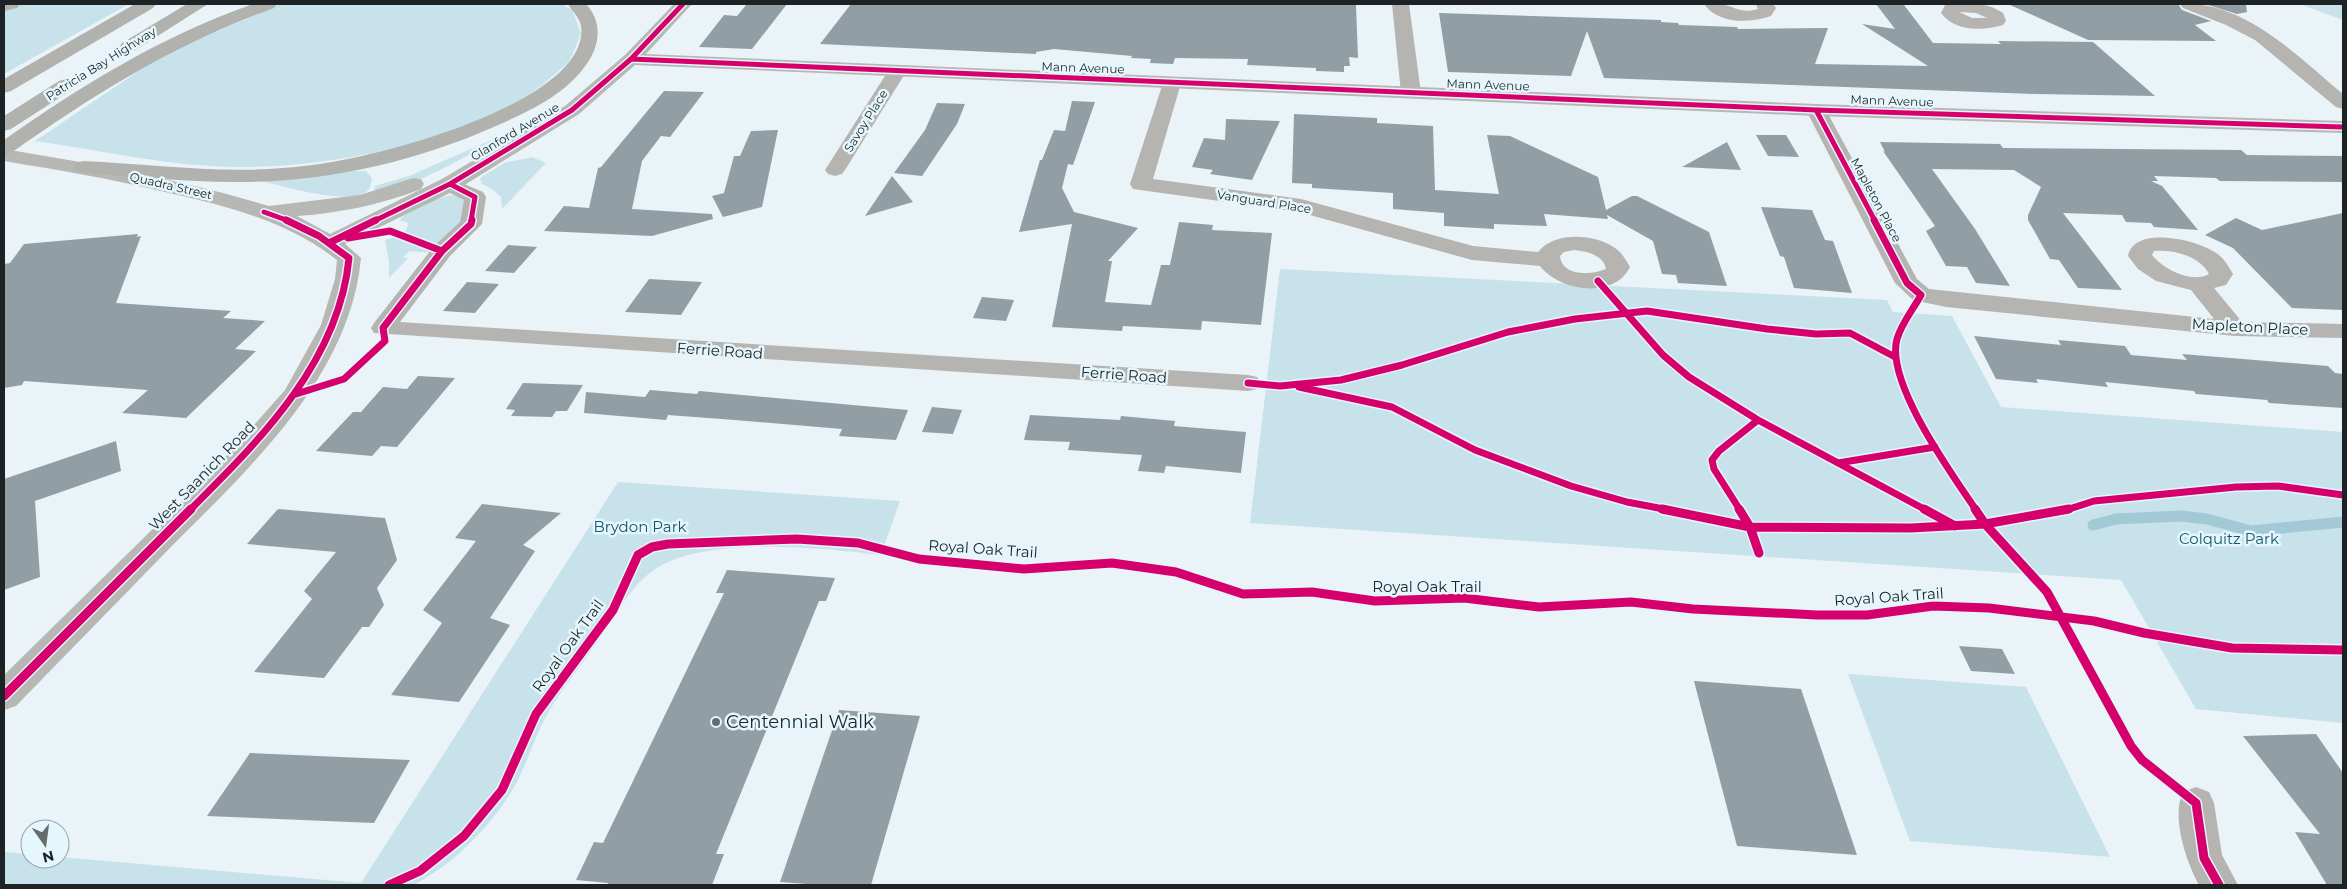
<svg xmlns="http://www.w3.org/2000/svg" width="2347" height="889" viewBox="0 0 2347 889" font-family="Montserrat,sans-serif">
<rect width="100%" height="100%" fill="#eaf3f7"/>
<path fill="#c8e2ec" d="M 21,4 L 129,4 L 4,74 L 4,9 Z
M 281,4 L 562,4 L 572,10 L 581,33 C 577,42 574,53 569,61 C 565,66 559,70 555,74 C 484,140 332,168 238,167 C 173,167 99,150 35,141 L 164,54 Z
M 2300,4 L 2343,4 L 2343,20 Z
M 505,134 C 477,150 404,195 374,190 L 375,186 L 409,176 Z
M 532,157 L 546,163 L 502,209 L 501,197 L 492,189 L 482,184 L 480,178 L 504,163 Z
M 350,171 L 366,171 L 372,178 C 371,183 371,189 366,192 C 347,206 280,185 257,180 Z
M 453,195 L 466,198 L 476,206 L 434,253 L 409,251 L 403,258 L 408,258 L 389,278 L 389,261 L 385,240 L 404,234 L 409,223 L 399,220 C 413,208 435,197 453,195 Z
M 1280,269 L 1887,300 L 1893,312 L 1952,316 L 2001,407 L 2343,432 L 2343,723 L 2196,709 L 2121,580 L 1250,523 Z
M 618,482 L 900,501 L 881,555 C 822,548 704,535 654,570 C 629,587 613,620 596,644 C 577,671 555,697 541,726 C 533,743 527,761 519,778 C 497,821 456,863 414,885 L 4,885 L 4,852 L 30,854 L 30,859 L 60,859 L 60,857 L 361,883 Z
M 1848,674 L 2026,687 L 2110,857 L 1910,841 Z"/>
<g fill="none" stroke-linecap="round" stroke-linejoin="round">
<path stroke="#a3c9d7" stroke-width="11" d="M 2093,525 L 2116,519 L 2181,516 L 2207,519 L 2251,531 L 2343,522"/>
</g>
<path fill="#919fa4" d="M 747,4 L 787,4 L 752,49 L 699,47 L 724,15 L 737,16 Z
M 851,4 L 1356,5 L 1358,58 L 1349,57 L 1350,66 L 1344,66 L 1344,72 L 1316,71 L 1316,68 L 1247,65 L 1248,59 L 1175,58 L 1173,64 L 1150,63 L 1151,59 L 1131,58 L 1132,56 L 1054,49 L 1036,52 L 1036,54 L 820,44 Z
M 1876,4 L 1904,5 L 1933,43 L 2001,44 L 1998,41 L 2093,42 L 2155,96 L 2037,94 L 1604,78 L 1587,31 L 1571,76 L 1448,72 L 1439,13 L 1661,20 L 1661,22 L 1678,23 L 1679,25 L 1737,27 L 1738,29 L 1828,28 L 1815,64 L 1928,66 L 1862,24 L 1895,29 Z
M 2008,4 L 2178,4 L 2182,10 L 2211,21 L 2195,25 L 2216,41 L 2088,40 Z
M 2205,4 L 2246,4 L 2247,12 L 2237,14 Z
M 664,91 L 704,92 L 670,137 L 661,136 L 642,161 L 632,209 L 712,214 L 713,219 L 652,236 L 544,231 L 564,206 L 589,208 L 598,168 L 601,167 Z
M 1072,101 L 1095,102 L 1073,165 L 1068,164 L 1062,188 L 1074,212 L 1138,228 L 1108,261 L 1112,261 L 1105,302 L 1151,305 L 1161,265 L 1170,265 L 1179,222 L 1213,225 L 1212,230 L 1272,233 L 1261,325 L 1202,321 L 1201,330 L 1123,326 L 1122,331 L 1052,327 L 1072,224 L 1019,232 L 1040,160 L 1042,160 L 1054,130 L 1065,131 Z
M 937,103 L 965,104 L 957,124 L 922,176 L 894,173 L 925,130 Z
M 1294,114 L 1377,118 L 1377,123 L 1433,126 L 1435,190 L 1499,194 L 1487,135 L 1510,136 L 1598,177 L 1606,210 L 1632,196 L 1637,196 L 1709,232 L 1727,286 L 1678,283 L 1676,275 L 1662,274 L 1653,241 L 1607,215 L 1608,219 L 1544,214 L 1547,226 L 1494,224 L 1494,229 L 1444,226 L 1444,213 L 1393,209 L 1393,193 L 1312,188 L 1312,184 L 1292,183 Z
M 1226,119 L 1280,121 L 1252,180 L 1210,174 L 1213,170 L 1192,167 L 1204,138 L 1225,140 Z
M 778,130 L 762,207 L 723,217 L 712,196 L 724,193 L 734,156 L 740,156 L 751,131 Z
M 1756,135 L 1786,135 L 1799,157 L 1768,156 Z
M 1727,142 L 1741,170 L 1682,167 Z
M 1880,142 L 2000,144 L 2003,148 L 2241,150 L 2247,155 L 2343,156 L 2343,182 L 2220,181 L 2216,178 L 2154,176 L 2158,181 L 2151,181 L 2162,186 L 2198,230 L 2154,227 L 2151,223 L 2126,222 L 2122,215 L 2063,213 L 2122,290 L 2078,288 L 2059,260 L 2050,259 L 2028,220 L 2028,215 L 2041,187 L 2014,170 L 1932,169 L 1975,229 L 2010,286 L 1976,283 L 1967,267 L 1946,266 L 1926,231 L 1935,226 L 1883,151 L 1885,152 Z
M 892,176 L 913,202 L 865,216 Z
M 1761,207 L 1812,210 L 1825,240 L 1833,241 L 1852,293 L 1794,288 L 1784,257 L 1780,256 Z
M 2343,213 L 2343,310 L 2292,308 L 2233,248 L 2205,235 L 2236,218 L 2262,230 Z
M 138,234 L 137,237 L 141,236 L 116,303 L 231,311 L 223,318 L 265,321 L 235,349 L 256,351 L 186,418 L 122,413 L 148,390 L 24,381 L 22,385 L 4,388 L 4,264 L 10,263 L 24,244 Z
M 508,245 L 537,247 L 514,273 L 485,271 Z
M 649,279 L 702,282 L 681,315 L 625,312 Z
M 467,282 L 499,284 L 475,313 L 443,311 Z
M 982,297 L 1014,300 L 1006,321 L 973,318 Z
M 1974,336 L 2061,345 L 2058,340 L 2125,346 L 2131,355 L 2187,360 L 2182,354 L 2328,366 L 2335,373 L 2343,374 L 2343,408 L 2269,403 L 2267,400 L 2196,394 L 2194,391 L 2105,382 L 2108,387 L 2036,379 L 2038,383 L 1996,379 Z
M 418,376 L 455,378 L 397,447 L 381,446 L 372,456 L 316,451 L 353,412 L 361,412 L 383,387 L 407,389 Z
M 523,383 L 583,385 L 567,411 L 556,411 L 552,417 L 511,416 L 515,410 L 506,409 Z
M 650,390 L 697,394 L 699,391 L 908,410 L 896,440 L 839,436 L 842,429 L 735,420 L 668,415 L 666,420 L 584,413 L 586,392 L 645,397 Z
M 932,407 L 962,410 L 953,434 L 922,432 Z
M 1030,415 L 1120,420 L 1121,416 L 1175,421 L 1174,426 L 1246,432 L 1241,473 L 1166,466 L 1164,473 L 1138,471 L 1142,455 L 1068,450 L 1070,442 L 1024,440 Z
M 116,441 L 121,471 L 35,501 L 40,577 L 4,590 L 4,479 Z
M 482,504 L 561,513 L 523,545 L 535,551 L 490,618 L 510,625 L 459,702 L 391,695 L 442,623 L 423,610 L 476,541 L 455,538 Z
M 278,509 L 385,518 L 397,560 L 377,588 L 384,605 L 369,627 L 362,627 L 324,678 L 254,672 L 312,599 L 304,591 L 336,552 L 247,544 Z
M 727,570 L 835,578 L 826,601 L 819,601 L 716,854 L 724,854 L 712,885 L 607,885 L 608,883 L 576,880 L 594,842 L 603,843 L 724,593 L 716,593 Z
M 1959,646 L 2002,649 L 2015,674 L 1971,671 Z
M 1694,681 L 1801,689 L 1857,855 L 1737,846 Z
M 839,710 L 920,716 L 871,885 L 821,885 L 780,882 Z
M 2316,734 L 2343,773 L 2343,885 L 2327,885 L 2295,832 L 2320,834 L 2243,736 Z
M 250,753 L 410,760 L 374,823 L 207,816 Z"/>
<g fill="none" stroke-linecap="round" stroke-linejoin="round">
<path fill="#b6b4b0" fill-rule="evenodd" d="M 1392,4 L 1409,4 L 1421,93 L 1418,97 L 1404,97 L 1401,93 Z
M 1704,4 C 1709,4 1716,3 1721,4 C 1736,7 1741,14 1758,9 L 1756,4 L 1773,4 L 1776,8 L 1771,16 C 1750,23 1719,25 1704,4 Z
M 1949,4 C 1968,4 1986,1 2003,13 L 2006,21 L 2003,25 C 1984,31 1955,32 1941,13 L 1945,5 ZM 1959,12 L 1976,13 L 1987,18 L 1972,18 Z
M 2180,4 C 2244,0 2298,57 2343,94 L 2343,109 L 2336,107 L 2255,40 L 2226,25 L 2183,8 Z
M 897,66 L 904,68 L 906,72 L 845,170 L 842,174 L 835,176 L 828,174 L 825,170 L 890,68 Z
M 1172,77 L 1179,79 L 1181,83 L 1153,179 L 1301,199 L 1473,246 L 1538,252 C 1555,231 1595,234 1615,248 C 1622,253 1626,260 1630,267 C 1614,300 1559,291 1540,266 L 1472,260 L 1299,212 L 1133,189 L 1130,184 L 1163,83 L 1165,79 ZM 1574,250 C 1586,251 1604,255 1606,269 C 1592,275 1562,277 1560,256 L 1564,252 Z
M 1816,104 L 1823,106 L 1826,110 L 1917,279 L 1929,289 L 2214,319 L 2191,290 L 2156,281 L 2138,269 L 2128,256 C 2134,224 2201,240 2219,255 C 2225,260 2229,267 2233,274 L 2226,285 L 2214,288 L 2242,322 L 2343,324 L 2343,338 L 2235,336 L 1946,307 L 1913,300 L 1895,283 L 1806,110 L 1809,106 ZM 2154,251 C 2173,249 2200,256 2209,274 C 2192,284 2163,269 2152,255 Z
M 450,178 L 483,192 L 486,197 L 482,224 L 450,256 L 400,322 L 1248,375 L 1257,377 L 1261,383 L 1257,389 L 1248,391 L 374,333 L 371,328 L 374,323 L 434,246 L 460,222 L 464,200 L 442,189 L 439,184 L 442,179 Z
M 2196,787 L 2209,792 L 2214,803 L 2222,855 L 2238,885 L 2199,885 C 2186,861 2171,817 2183,792 Z"/>
<path fill="#b7b7b4" fill-rule="evenodd" d="M 674,4 L 692,4 L 646,54 L 1816,104 L 2343,121 L 2343,133 L 1816,116 L 635,65 L 579,114 L 458,189 L 345,244 L 361,258 C 350,379 244,473 164,554 C 115,605 65,655 16,706 L 4,710 L 4,675 L 221,462 L 285,390 L 321,325 L 335,279 L 337,260 C 287,221 227,206 165,192 C 112,179 58,170 4,161 L 4,149 L 127,170 L 223,193 L 269,206 L 360,195 L 413,178 L 421,179 L 424,184 L 421,189 C 380,205 340,213 297,216 L 330,234 L 442,179 L 565,106 L 625,55 Z"/>
<path fill="#b1b2ad" fill-rule="evenodd" d="M 4,4 L 20,4 L 17,8 L 4,11 Z
M 135,4 L 156,4 L 153,8 L 11,91 L 4,93 L 4,79 Z
M 187,4 L 208,4 L 134,51 L 122,51 L 119,47 L 122,43 Z
M 253,4 L 277,4 L 274,8 C 178,42 94,94 11,153 L 4,155 L 4,140 C 82,85 162,36 253,4 Z
M 568,4 L 586,4 C 603,22 600,46 586,65 C 564,96 529,111 496,126 C 415,162 323,183 234,182 C 184,182 133,176 83,173 L 76,171 L 73,167 L 76,163 L 83,161 C 145,164 207,172 269,169 C 304,167 339,162 374,153 C 423,142 590,93 581,26 C 579,16 572,12 568,4 Z
M 66,79 L 73,81 L 75,85 L 73,89 L 11,129 L 4,131 L 4,116 L 59,81 Z"/>
<g stroke="#e5f6fc" stroke-width="8">
<path id="cycleway-far2" d="M 631,59 L 1816,110 L 2343,127
M 1816,110 L 1875,221
M 450,184 L 475,197 L 471,221
M 264,212 L 289,221
M 374,221 L 450,184 L 572,110 L 631,59 L 683,4"/>
</g>
<g stroke="#e5f6fc" stroke-width="10">
<path id="cycleway-far1" d="M 1874,220 L 1907,283 L 1921,295 C 1914,308 1901,324 1897,339 C 1885,382 1952,474 1976,510
M 348,238 L 390,231 L 442,251
M 331,242 L 376,220
M 1598,281 L 1663,355 L 1689,377 L 1758,420 L 1926,510
M 1248,383 L 1280,386 L 1341,380 L 1402,365 L 1508,332 L 1575,319 L 1647,311 L 1767,329 L 1816,334 L 1850,333 L 1895,357
M 1299,387 L 1392,407 L 1475,450 L 1571,486 L 1627,502 L 1669,510
M 296,394 L 344,379 L 385,341 L 383,328 L 442,251 L 471,224 L 472,220
M 1838,463 L 1935,447
M 190,510 C 260,440 339,362 349,258 L 319,236 L 286,220
M 1740,510 L 1714,469 L 1712,460 L 1719,451 L 1758,420
M 2066,510 L 2094,501 L 2236,487 L 2278,486 L 2343,495"/>
</g>
<g stroke="#e5f6fc" stroke-width="12">
<path id="cycleway" d="M 1662,509 L 1750,527 L 1911,528 L 1985,524 L 2069,509
M 1739,509 L 1750,527 L 1759,553
M 1924,509 L 1955,526
M 1975,509 L 1985,524 L 2047,592 L 2131,746 L 2142,760 L 2196,803 L 2204,858 L 2219,885
M 4,696 L 191,509
M 389,885 L 420,871 L 464,836 L 502,790 L 536,714 L 613,610 L 638,555 L 652,547 L 668,544 L 797,539 L 858,543 L 919,559 L 1024,569 L 1112,563 L 1176,572 L 1243,594 L 1312,592 L 1375,601 L 1464,598 L 1539,607 L 1631,602 L 1693,609 L 1817,615 L 1867,615 L 1933,606 L 1989,608 L 2094,621 L 2144,633 L 2232,648 L 2343,650"/>
</g>
<use href="#cycleway-far2" stroke="#d6006c" stroke-width="5"/>
<use href="#cycleway-far1" stroke="#d6006c" stroke-width="7"/>
<use href="#cycleway" stroke="#d6006c" stroke-width="9"/>
</g>
<circle fill="#656c6e" stroke="#e5f6fc" stroke-width="2" cx="716" cy="722" r="5"/>
<g text-anchor="middle" stroke-width="5" stroke-linejoin="round" paint-order="stroke">
<g font-size="12" fill="#1d2325" stroke="#e5f6fc">
<text transform="translate(101 64) rotate(-32)" y="4">Patricia Bay Highway</text>
<text transform="translate(1083 68) rotate(2)" y="4">Mann Avenue</text>
<text transform="translate(1488 85) rotate(2)" y="4">Mann Avenue</text>
<text transform="translate(1892 101) rotate(2)" y="4">Mann Avenue</text>
<text transform="translate(866 121) rotate(-58)" y="4">Savoy Place</text>
<text transform="translate(515 132) rotate(-31)" y="4">Glanford Avenue</text>
<text transform="translate(171 186) rotate(13)" y="4">Quadra Street</text>
<text transform="translate(1876 200) rotate(62)" y="4">Mapleton Place</text>
<text transform="translate(1264 202) rotate(9)" y="4">Vanguard Place</text>
</g>
<g font-size="15" fill="#1d2325" stroke="#e5f6fc">
<text transform="translate(2250 327) rotate(3)" y="5">Mapleton Place</text>
<text transform="translate(720 351) rotate(4)" y="5">Ferrie Road</text>
<text transform="translate(1124 375) rotate(4)" y="5">Ferrie Road</text>
<text transform="translate(202 476) rotate(-46)" y="5">West Saanich Road</text>
<text transform="translate(983 549) rotate(4)" y="5">Royal Oak Trail</text>
<text x="1427" y="592">Royal Oak Trail</text>
<text transform="translate(1889 597) rotate(-4)" y="5">Royal Oak Trail</text>
<text transform="translate(568 646) rotate(-54)" y="5">Royal Oak Trail</text>
</g>
<g font-size="15" fill="#13586c" stroke="#e5f6fc">
<text x="640" y="532">Brydon Park</text>
<text x="2229" y="544">Colquitz Park</text>
</g>
<g font-size="18" fill="#1d2325" stroke="#e5f6fc" text-anchor="start">
<text x="726" y="728">Centennial Walk</text>
</g>
</g>
<rect width="2347" height="889" fill="none" stroke="#1d2325" stroke-width="10"/>
<g transform="translate(45 844) rotate(166)"><circle r="24" fill="#e5f6fc" stroke="#95a2a6"/>
<path d="M0-4L9 19L0 12L-9 19Z" fill="#656c6e"/>
<text y="-8" font-size="14" font-weight="bold" text-anchor="middle" fill="#1d2325">N</text>
</g>
</svg>
